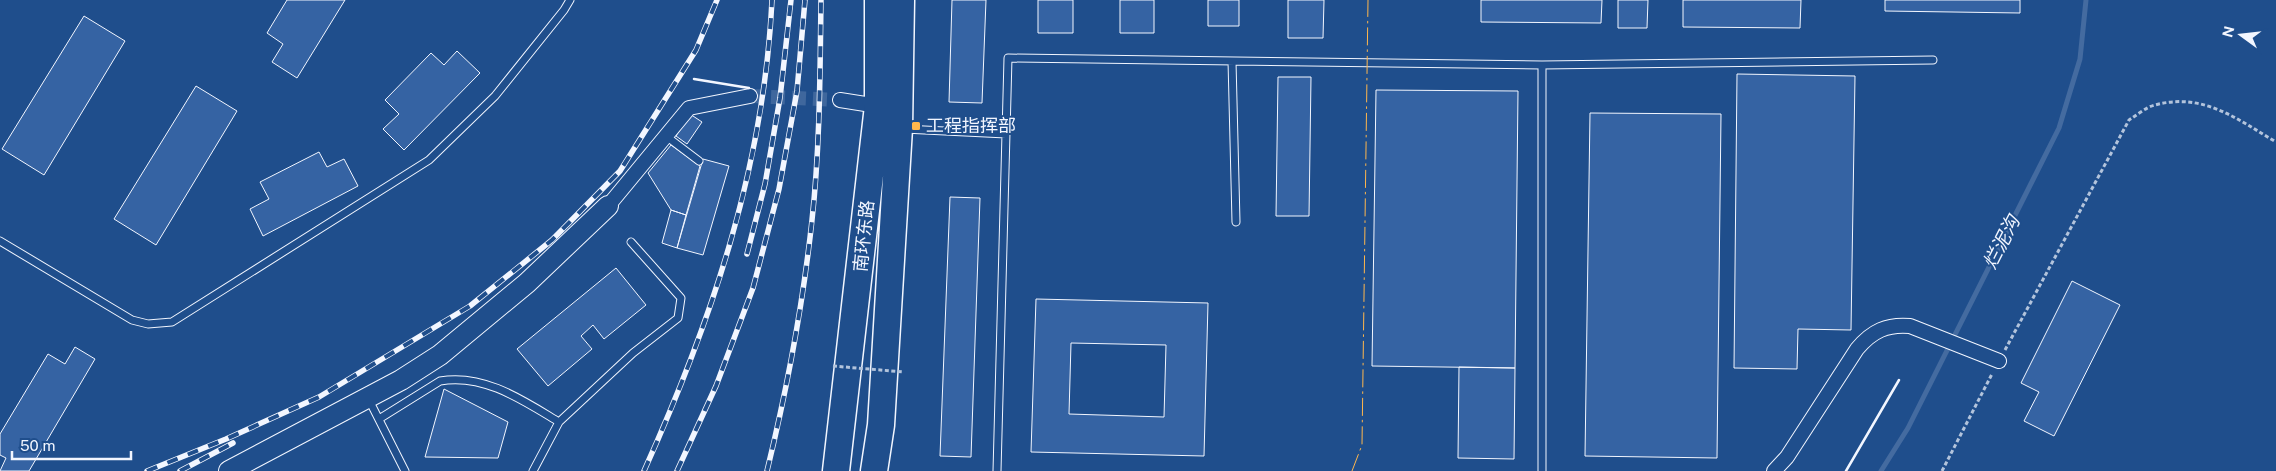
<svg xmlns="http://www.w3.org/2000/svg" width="2276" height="471" viewBox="0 0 2276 471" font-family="'Public Sans','Noto Sans SC',sans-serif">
<rect width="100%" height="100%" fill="#1f4e8c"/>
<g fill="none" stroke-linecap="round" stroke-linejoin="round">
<path stroke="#446ba0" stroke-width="5" d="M 1881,471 L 1908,428 L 2059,128 L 2080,59 L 2086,0"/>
</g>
<path fill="#3563a3" stroke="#f2f6ff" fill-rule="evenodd" d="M 287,0 L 345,0 L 297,78 L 272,62 L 283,44 L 267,33 Z
M 952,0 L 986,0 L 982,103 L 949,102 Z
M 1038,0 L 1073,0 L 1073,33 L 1038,33 Z
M 1120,0 L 1154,0 L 1154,33 L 1120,33 Z
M 1208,0 L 1239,0 L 1239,26 L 1208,26 Z
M 1288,0 L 1324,0 L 1323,38 L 1288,38 Z
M 1481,0 L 1602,0 L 1601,23 L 1481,22 Z
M 1618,0 L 1648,0 L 1647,28 L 1618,28 Z
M 1683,0 L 1801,0 L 1800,28 L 1683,27 Z
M 1885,0 L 2020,0 L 2020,13 L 1885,11 Z
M 84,16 L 125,41 L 44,175 L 2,149 Z
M 457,51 L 480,73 L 404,150 L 383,129 L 399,114 L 385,100 L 431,53 L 444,65 Z
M 1737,74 L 1855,76 L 1851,330 L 1798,329 L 1797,369 L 1734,368 Z
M 1278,77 L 1311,77 L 1309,216 L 1276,216 Z
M 196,86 L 237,111 L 156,245 L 114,219 Z
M 1376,90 L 1518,91 L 1515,368 L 1372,366 Z
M 1590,113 L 1721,114 L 1717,458 L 1585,456 Z
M 690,114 L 702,122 L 687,144 L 676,136 Z
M 671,145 L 700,166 L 686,215 L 671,210 L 648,173 Z
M 319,152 L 327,167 L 344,159 L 358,186 L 263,236 L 250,209 L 269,199 L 260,182 Z
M 703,159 L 729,166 L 703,255 L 677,248 Z
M 950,197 L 980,198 L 971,457 L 940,456 Z
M 671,210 L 686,215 L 677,248 L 662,243 Z
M 616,268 L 646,305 L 604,339 L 593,325 L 581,336 L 592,349 L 548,386 L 517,349 Z
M 2072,281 L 2120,305 L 2054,436 L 2024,421 L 2039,392 L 2021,383 Z
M 1036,299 L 1208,303 L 1204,456 L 1031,452 ZM 1071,343 L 1166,345 L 1164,417 L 1069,414 Z
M 75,347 L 95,359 L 29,471 L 0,471 L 6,458 L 0,455 L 0,434 L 48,354 L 65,364 Z
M 1459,367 L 1515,368 L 1514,459 L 1458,458 Z
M 444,389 L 508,422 L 498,458 L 425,457 Z"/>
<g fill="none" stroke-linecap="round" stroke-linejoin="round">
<path stroke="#3f679d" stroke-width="14" stroke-dasharray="14 7" stroke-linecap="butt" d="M 750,96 L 840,100"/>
<g stroke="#f2f6ff" stroke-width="9">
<path id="lane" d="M 1232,61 L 1236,222
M 1542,65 L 1542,471
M 904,129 L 1006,134
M 666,136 L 699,161
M 0,241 L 132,320 L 148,324 L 172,322 L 429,160 L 495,96 L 564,10 L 570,0
M 368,398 L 405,471
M 379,419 L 440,381 C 484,373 524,401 559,422
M 533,471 L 559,422 L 633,353 L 678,318 L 681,298 L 631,242
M 997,471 L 1008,58 L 1542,65 L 1933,60"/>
</g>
<g stroke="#f2f6ff" stroke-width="16">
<path id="street" d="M 840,100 L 878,106
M 608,206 L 689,108 L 750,96
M 1774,471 L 1787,457 L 1857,349 C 1872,331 1887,324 1910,326 L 1999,361"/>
</g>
<g stroke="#f2f6ff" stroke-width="22">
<path id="secondary" d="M 229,471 L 401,380 L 440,355 L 527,283 L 608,206"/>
</g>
<g stroke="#f2f6ff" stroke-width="29">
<path id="highway" d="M 836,471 L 878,106 L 878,0
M 874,471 L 881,425 L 899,128 L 901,0"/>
</g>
<path stroke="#b3c4dc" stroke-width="3" stroke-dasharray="4 2.5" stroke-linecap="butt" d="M 2005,350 L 2129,120 C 2137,115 2146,107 2155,105 C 2203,92 2237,119 2276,142
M 1942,471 L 1992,374"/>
<use href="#lane" stroke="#1f4e8c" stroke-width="7"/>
<use href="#street" stroke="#1f4e8c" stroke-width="14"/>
<use href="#secondary" stroke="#1f4e8c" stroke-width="20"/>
<use href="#highway" stroke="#1f4e8c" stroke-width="26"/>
<g stroke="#f2f6ff" stroke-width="5.5">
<path id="rail" d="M 747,254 L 765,184 L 780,98 L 791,0
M 147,471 L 226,439 L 319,397 L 470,306 L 552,240 L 620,171 L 696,50 L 717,0
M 180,471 L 233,443
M 644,471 C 712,320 764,167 772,0
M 677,471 L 716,386 L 753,288 L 779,189 L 797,91 L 805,0
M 767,471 C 787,389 803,304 812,220 C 820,147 820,73 821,0"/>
</g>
<use href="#rail" stroke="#1f4e8c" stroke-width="4" stroke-dasharray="11" stroke-linecap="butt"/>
<path stroke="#b3c4dc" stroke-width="3" stroke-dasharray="4 2.5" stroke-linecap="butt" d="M 833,366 L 904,372"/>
<path stroke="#f2f6ff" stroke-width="2.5" d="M 694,79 L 749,88
M 1846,471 L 1899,380"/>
<path stroke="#ffb74d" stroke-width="1" stroke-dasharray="18 4 2.5 4" stroke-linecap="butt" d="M 1352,471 L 1362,445 L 1368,0"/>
</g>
<rect fill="#ffb74d" stroke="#1f4e8c" stroke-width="2" x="911" y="121" width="10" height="10" rx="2.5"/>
<g text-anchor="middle" stroke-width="4" stroke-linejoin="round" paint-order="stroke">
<g font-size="18" fill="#f2f6ff" stroke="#1f4e8c" text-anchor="start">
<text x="926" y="132">工程指挥部</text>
</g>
<g font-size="18" fill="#f2f6ff" stroke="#1f4e8c">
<text transform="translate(864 236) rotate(-84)" y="6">南环东路</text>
</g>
<g font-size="19" font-style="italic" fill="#f2f6ff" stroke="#1f4e8c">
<text transform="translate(2001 242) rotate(-63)" y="7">烂泥沟</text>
</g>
</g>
<g transform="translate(2241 35) rotate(285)" stroke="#1f4e8c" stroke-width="4" paint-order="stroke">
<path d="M0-4L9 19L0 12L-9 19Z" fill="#f2f6ff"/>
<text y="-8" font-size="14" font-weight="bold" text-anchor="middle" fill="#f2f6ff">N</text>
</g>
<path d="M12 451v8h119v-8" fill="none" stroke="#f2f6ff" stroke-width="2.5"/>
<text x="20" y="451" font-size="15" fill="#f2f6ff" stroke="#1f4e8c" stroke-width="4" paint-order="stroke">50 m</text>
</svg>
